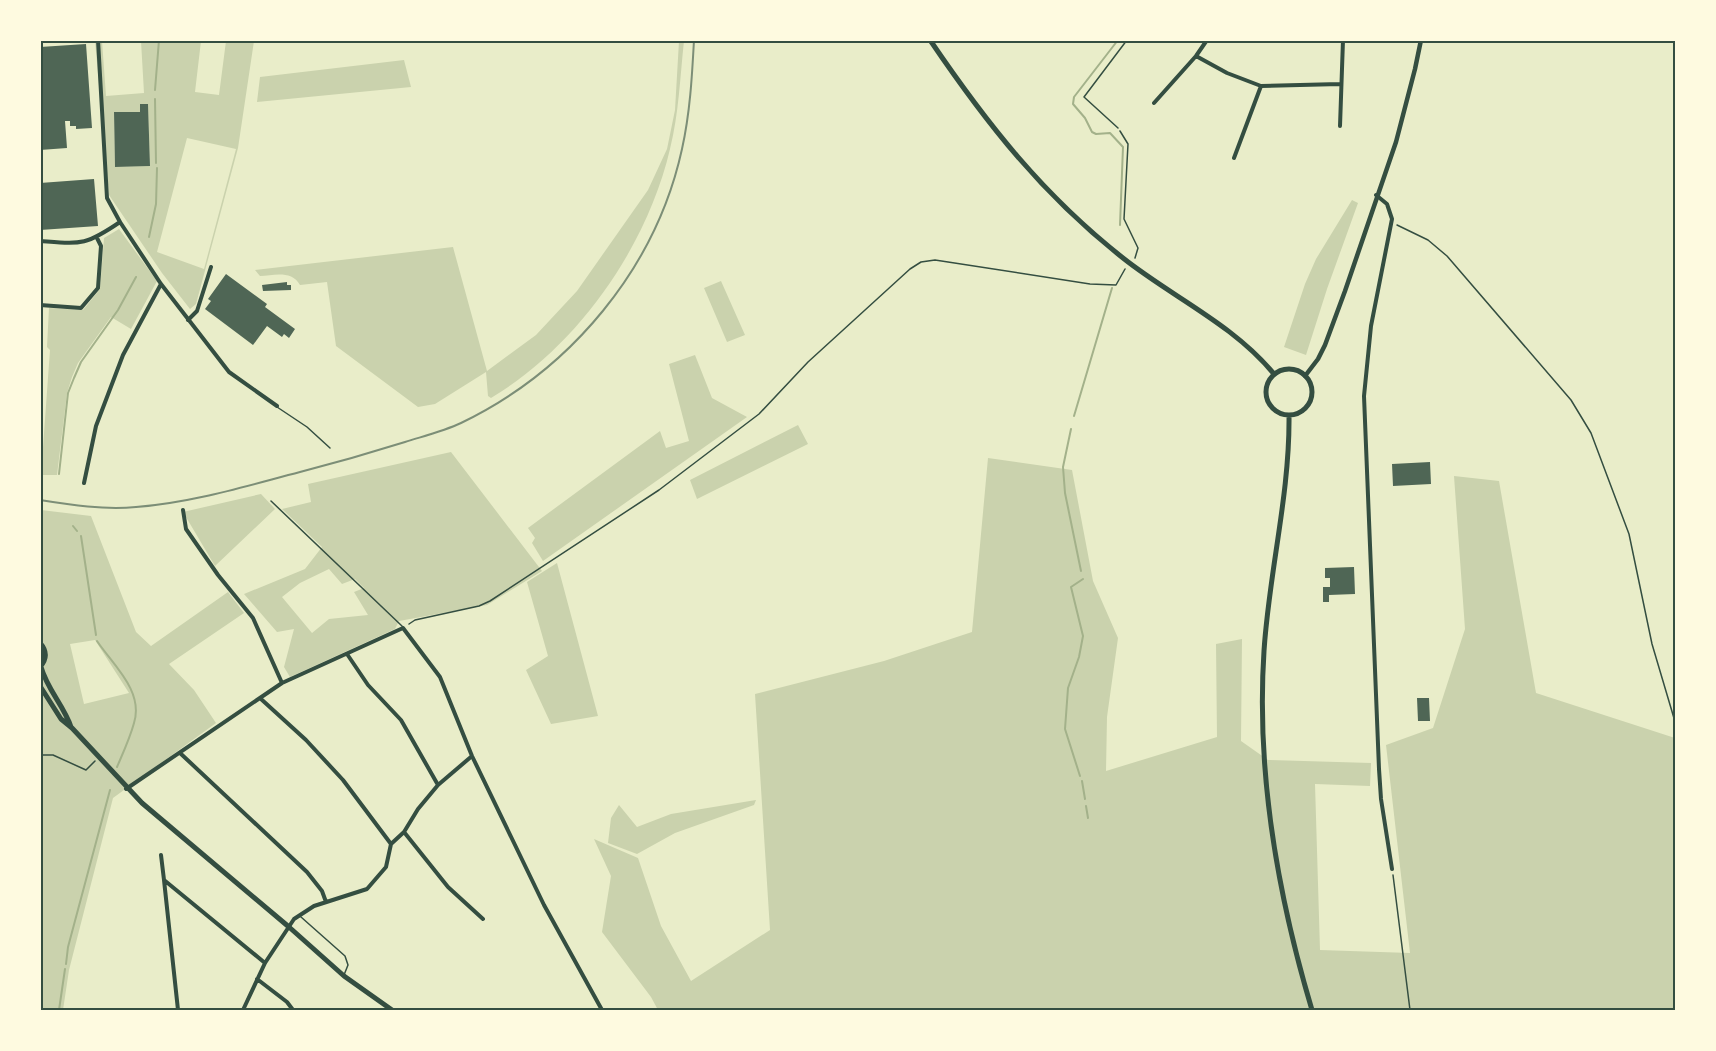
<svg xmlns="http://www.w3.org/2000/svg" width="1716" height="1051" viewBox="0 0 1716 1051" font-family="'Source Serif 4',serif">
<rect width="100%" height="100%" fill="#e9edc9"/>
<path fill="#cad2ad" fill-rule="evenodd" d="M 95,41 L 102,41 L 106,96 L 144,93 L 141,41 L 201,41 L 195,92 L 219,95 L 226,41 L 254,41 L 238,148 L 196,304 L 190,309 L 162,273 L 109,195 ZM 140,104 L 148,104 L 150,166 L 115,167 L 114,112 L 140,112 ZM 187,138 L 236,149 L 204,269 L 157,252 Z
M 679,41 L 684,41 C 680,77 679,113 670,149 C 647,247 578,346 491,398 L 488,396 L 486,372 L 435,404 L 418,407 L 336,346 L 327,282 L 300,285 C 292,270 274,275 260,276 L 255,270 L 453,247 L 487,371 L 536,335 L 577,291 L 648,190 L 667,149 L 675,110 Z
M 404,60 L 411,87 L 257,102 L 260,77 Z
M 1352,200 L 1358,203 L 1327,289 L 1306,355 L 1284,347 L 1305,284 L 1316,259 Z
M 119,229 L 157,281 L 131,329 L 111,317 L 78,363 L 72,377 L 67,393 L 57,475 L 41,475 L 50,350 L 47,347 L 49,308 L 83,310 L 100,289 L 104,238 Z
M 721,281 L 745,335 L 727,342 L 704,288 Z
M 695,355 L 712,398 L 747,417 L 543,561 L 532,543 L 535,538 L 528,528 L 660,431 L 666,448 L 689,441 L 669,364 Z
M 798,425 L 808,444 L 697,499 L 690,480 Z
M 451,452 L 542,571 L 487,605 L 399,621 L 395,629 L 290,677 L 284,667 L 294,629 L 277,632 L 244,594 L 305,569 L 322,547 L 282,509 L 311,502 L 308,484 ZM 329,569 L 342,584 L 355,579 L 364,588 L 354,592 L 368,615 L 329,619 L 312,633 L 282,597 L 300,583 Z
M 988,458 L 1072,470 L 1093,581 L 1118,638 L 1107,717 L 1106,771 L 1217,737 L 1216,644 L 1242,639 L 1241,741 L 1268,760 L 1371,763 L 1370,786 L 1315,784 L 1320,950 L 1410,953 L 1386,745 L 1433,728 L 1465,629 L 1454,476 L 1499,481 L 1536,693 L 1675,738 L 1675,1010 L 658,1010 L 651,997 L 602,932 L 611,876 L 594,839 L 638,858 L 661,926 L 691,981 L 770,930 L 755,694 L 884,661 L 972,632 Z
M 261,494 L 275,509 L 215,566 L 183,512 Z
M 41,510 L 91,516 L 136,632 L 151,646 L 228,592 L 244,613 L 169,664 L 194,690 L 216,723 L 113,798 L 69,970 L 63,1010 L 41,1010 ZM 95,640 L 129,693 L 84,704 L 70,644 Z
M 557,563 L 598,716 L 551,724 L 526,670 L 548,656 L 527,582 Z
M 756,800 L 754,805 L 675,833 L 637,854 L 608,843 L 611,818 L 619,805 L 637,827 L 671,814 Z"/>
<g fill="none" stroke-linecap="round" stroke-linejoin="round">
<path stroke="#a3b18a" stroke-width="2" d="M 1118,40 L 1074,97 L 1073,104 L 1085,118 L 1092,132 L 1096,134 L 1110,133 L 1123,147 L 1120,225
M 155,90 L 159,40
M 155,99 L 156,163
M 149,237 L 156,204 L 157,168
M 1074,416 L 1112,288
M 1071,429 L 1063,467 L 1065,493 L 1081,571
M 59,474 L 68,393 L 74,378 L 81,362 L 118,310 L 136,277
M 73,526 L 77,531
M 81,536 L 96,635
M 97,641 C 113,665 144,691 134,723 C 130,738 123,753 117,767
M 1080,776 L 1065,729 L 1068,688 L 1079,657 L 1083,636 L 1071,587 L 1083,579
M 1082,781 L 1085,799
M 1086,806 L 1088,818
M 66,964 L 68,947 L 110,790
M 59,1010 L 65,969"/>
</g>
<path fill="#4f6655" d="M 86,44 L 92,128 L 76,129 L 76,126 L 70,126 L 70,121 L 65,121 L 67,148 L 40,150 L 40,47 Z
M 140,104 L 148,104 L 150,166 L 115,167 L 114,112 L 140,112 Z
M 94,179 L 98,226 L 40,230 L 40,183 Z
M 226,274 L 267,304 L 265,307 L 295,329 L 289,338 L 284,334 L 282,337 L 267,326 L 253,345 L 205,309 L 211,301 L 208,299 Z
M 287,282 L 287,285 L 291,285 L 291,290 L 263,291 L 262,285 Z
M 1430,462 L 1431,484 L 1393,486 L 1392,464 Z
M 1354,567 L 1355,594 L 1329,595 L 1329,602 L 1323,602 L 1323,587 L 1330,587 L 1330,578 L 1325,578 L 1325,568 Z
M 1417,698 L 1429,698 L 1430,721 L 1418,721 Z"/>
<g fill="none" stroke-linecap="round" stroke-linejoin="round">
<path stroke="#344e41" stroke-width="1.5" d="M 1120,131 L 1128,144 L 1124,219 L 1138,248 L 1135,258
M 1397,225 L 1428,240 L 1447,256 L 1571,400 L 1591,433 L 1629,534 L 1652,644 L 1676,725
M 409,624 L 415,620 L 479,606 L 490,601 L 659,490 L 759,414 L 808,362 L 910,269 L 921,262 L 935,260 L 1090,284 L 1116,285 L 1125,269
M 40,755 L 53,755 L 86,770 L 95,761
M 1393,875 L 1410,1010"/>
<path stroke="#344e41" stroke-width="1.5" d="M 1118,128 L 1084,97 L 1127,40
M 277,407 L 307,427 L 330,448
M 271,501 L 403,627
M 301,917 L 345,956 L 348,965 L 344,975"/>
<path stroke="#344e41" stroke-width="4" d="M 98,40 L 107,198 L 120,222 L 161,284 L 229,372 L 277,406
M 1196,56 L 1227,73 L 1261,86 L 1340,84
M 1154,103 L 1196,56 L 1207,40
M 1340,126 L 1343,40
M 1234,158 L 1261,86
M 1376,195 L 1387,204 L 1392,219 L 1371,326 L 1364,396 L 1379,769 L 1381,799 L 1392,869
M 40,241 C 81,244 85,246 120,222
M 40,305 L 81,308 L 98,288 L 101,246 L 97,238
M 188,320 L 197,311 L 211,267
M 84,483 L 96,426 L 123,355 L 161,284
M 183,510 L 186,529 L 218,575 L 253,618 L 282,683
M 347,654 L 368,685 L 401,720 L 438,785
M 261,699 L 306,740 L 343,780 L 391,844
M 180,753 L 307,872 L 322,891 L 326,902
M 126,789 L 282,683 L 403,628 L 440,677 L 472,756 L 544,905 L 602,1010
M 404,832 L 448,887 L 483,919
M 161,855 L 164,880 L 265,963
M 164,880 L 178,1010
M 257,979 L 287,1002 L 293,1010
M 243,1010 L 265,963 L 294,919 L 314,906 L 367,889 L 386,867 L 391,844 L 404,832 L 418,809 L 438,785 L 472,756"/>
<path stroke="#344e41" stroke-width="4.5" d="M 1305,376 L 1318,359 L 1325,345 L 1345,291 L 1396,142 L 1415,69 L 1421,40"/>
<path stroke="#344e41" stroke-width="5" d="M 930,40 C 987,124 1043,195 1123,258 C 1172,297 1233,324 1274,374
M1266 392a23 23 0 1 1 46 0a23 23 0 1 1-46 0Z
M 1289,415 C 1290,494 1269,572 1264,651 C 1256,773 1277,893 1312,1010
M 40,643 C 47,651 47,659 40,667
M 41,667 C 47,689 64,706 71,727
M 40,686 L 61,719 L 72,728 L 142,803 L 289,927 L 344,976 L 392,1010"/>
<path stroke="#7c8e77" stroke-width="2" d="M 40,500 C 71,505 104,510 136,507 C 191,503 246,486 300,472 C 335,463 370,453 405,442 C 424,436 444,431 461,423 C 571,370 656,268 682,149 C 690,113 692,77 694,40"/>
</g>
<rect width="1716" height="1051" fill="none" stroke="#fefae0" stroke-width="84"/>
<rect x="42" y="42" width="1632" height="967" fill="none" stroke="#344e41" stroke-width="2"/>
</svg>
